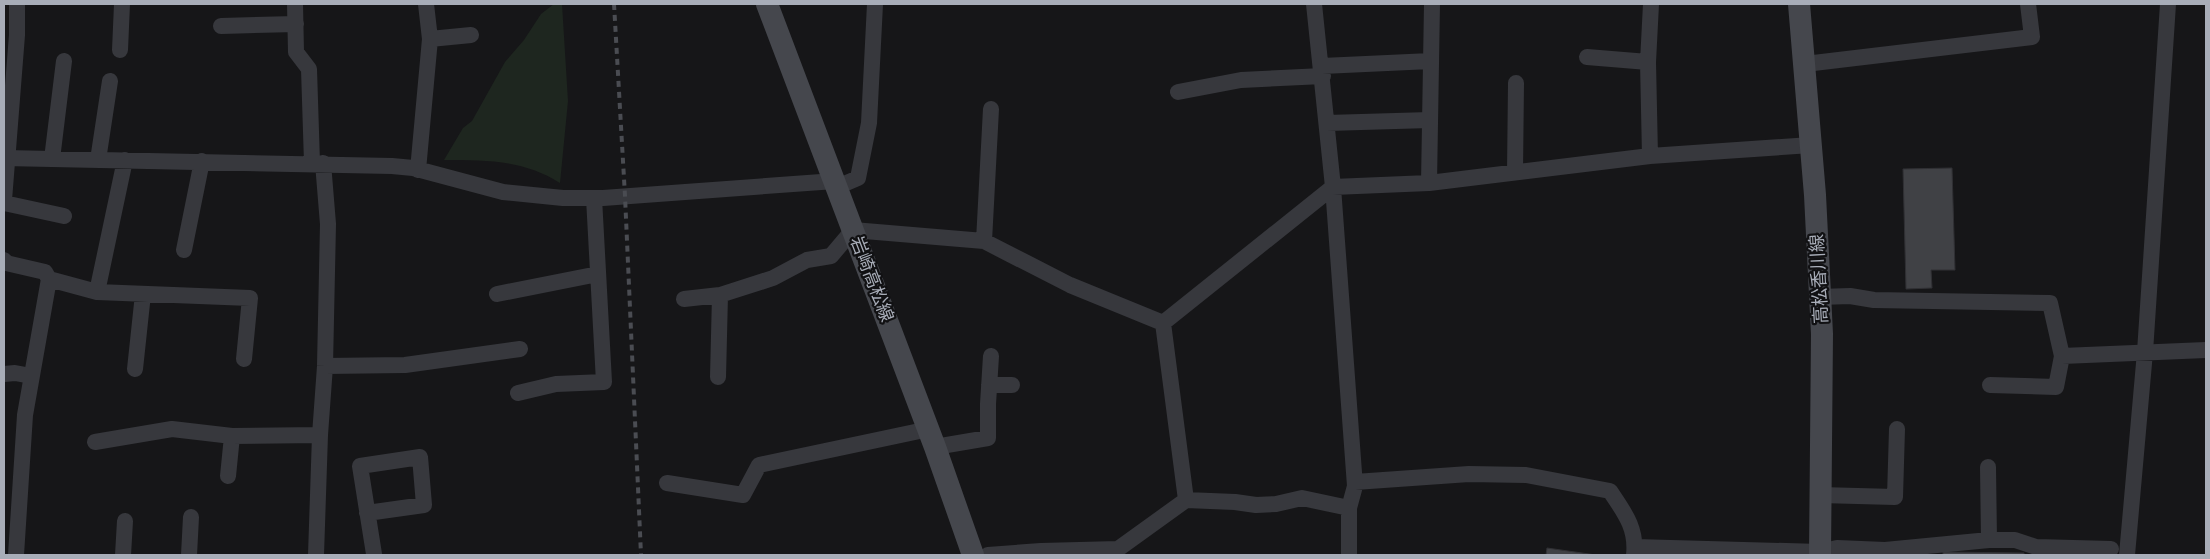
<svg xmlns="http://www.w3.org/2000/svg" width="2210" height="559" viewBox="0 0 2210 559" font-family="'Alegreya Sans','Noto Sans JP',sans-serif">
<rect width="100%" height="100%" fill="#161618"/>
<path fill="#1e261f" d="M 554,4 L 562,4 L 568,101 L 560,183 C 524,160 486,160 444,160 L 463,128 L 472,121 L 505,62 L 524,40 L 541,14 Z"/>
<path fill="#404145" stroke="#303034" d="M 1952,168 L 1955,270 L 1931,270 L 1932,288 L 1906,289 L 1903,169 Z
M 1547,548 L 1596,555 L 1546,555 Z
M 1943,552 L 2024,553 L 2024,555 L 1943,555 Z"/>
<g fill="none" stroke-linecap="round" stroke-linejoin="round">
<path stroke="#37383d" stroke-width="16" d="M 295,4 L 296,52 L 309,69 L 312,163
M 1314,4 L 1333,187 L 1355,486 L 1349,508 L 1349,555
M 221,26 L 296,24
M 430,39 L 471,35
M 120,50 L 122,4
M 1587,57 L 1648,62
M 1805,64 L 2032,37 L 2028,4
M 1322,66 L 1431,61
M 1178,92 L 1241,80 L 1323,76
M 1327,123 L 1430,120
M 1650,156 L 1648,62 L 1651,4
M 4,158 L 392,166 L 413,168 L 503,192 L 563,198 L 603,198 L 835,181
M 52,159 L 64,61
M 98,160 L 110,81
M 418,170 L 430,39 L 426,4
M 1515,172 L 1516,83
M 1429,183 L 1432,4
M 837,187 L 858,178 L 869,123 L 875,4
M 4,200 L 17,35 L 17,4
M 4,203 L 64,216
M 984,241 L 991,109
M 184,250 L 202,161
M 4,260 L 6,263 L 45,272 L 49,279 L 25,415 L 16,555
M 49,279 L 97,292 L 250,298 L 244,359
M 97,292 L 125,160
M 497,294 L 598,274
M 1820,297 L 1850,296 L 1874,300 L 2050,303 L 2062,356 L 2206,350
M 684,299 L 720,295
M 1163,323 L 1333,187 L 1429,183 L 1650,156 L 1811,145
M 325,366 L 405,365 L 520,349
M 135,369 L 143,294
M 4,374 L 15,373 L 31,376
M 718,377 L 720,295 L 773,278 L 807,260 L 831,256 L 853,230 L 984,241 L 1070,285 L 1163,323 L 1186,500
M 989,385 L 1012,385
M 1990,385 L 2056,387 L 2062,356
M 518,393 L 556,384 L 604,382 L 594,198
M 95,442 L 172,429 L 232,436 L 320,435
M 935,447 L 988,438 L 988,404 L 991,356
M 1988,467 L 1989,540
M 228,476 L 232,436
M 1355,482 L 1469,474 L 1526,475 L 1610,491 C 1624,512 1637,528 1634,555
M 667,483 L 743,495 L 759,465 L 929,429
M 1820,495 L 1895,497 L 1897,429
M 367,513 L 424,505 L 420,457 L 360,466 L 374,554 L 374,555
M 1635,547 L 1820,552 L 1837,548 L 1885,550 L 1989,540 L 2015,540 L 2036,547 L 2111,549
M 123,555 L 125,521
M 189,555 L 191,517
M 316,555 L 320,435 L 325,366 L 328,224 L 323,163
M 988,555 L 1041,551 L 1118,549 L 1186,500 L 1235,502 L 1256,505 L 1276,504 L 1302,498 L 1349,508
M 2127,555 L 2145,352 L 2168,4"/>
<path stroke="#45474d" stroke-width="22" d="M 767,4 L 935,447 L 973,555
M 1799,4 L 1815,195 L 1822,334 L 1820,555"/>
<path stroke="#4a4c52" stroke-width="4" stroke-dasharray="6 5" stroke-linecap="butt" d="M 614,4 L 625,196 L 641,555"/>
</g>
<g text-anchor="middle" stroke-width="4.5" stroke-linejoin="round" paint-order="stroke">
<g font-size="18" fill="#a8adb8" stroke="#111113">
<text transform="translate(872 279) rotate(69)" y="6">岩崎高松線</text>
<text transform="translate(1819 279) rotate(-93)" y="6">高松香川線</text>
</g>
</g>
<rect width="2210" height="559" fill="none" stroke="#a8adb8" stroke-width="10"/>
</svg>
